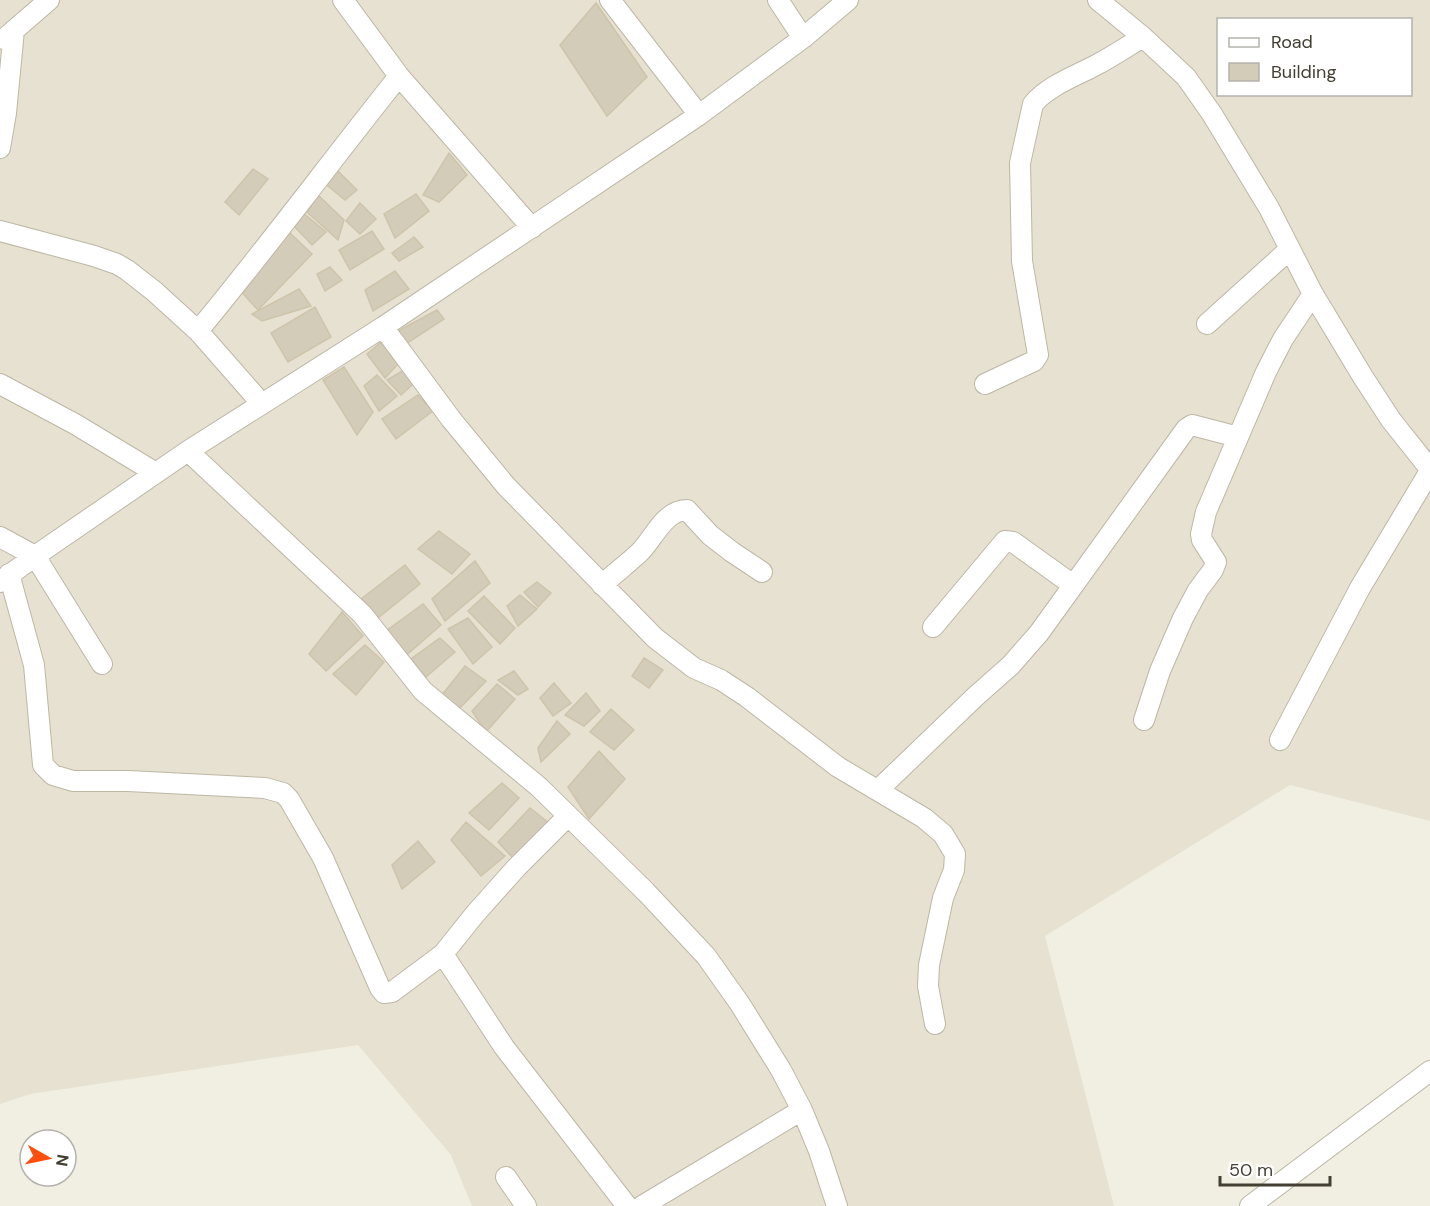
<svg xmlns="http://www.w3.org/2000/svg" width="1430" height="1206" viewBox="0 0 1430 1206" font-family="'DM Sans',sans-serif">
<rect width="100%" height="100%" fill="#f1efe2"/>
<path fill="#e6e1d0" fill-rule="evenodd" d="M 0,0 L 1430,0 L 1430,821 L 1290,785 L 1045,936 L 1114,1206 L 472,1206 L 451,1155 L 358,1045 L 30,1094 L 0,1104 ZM 1218,20 L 1410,20 L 1410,94 L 1218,94 Z"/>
<path fill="#d3ccb8" stroke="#cec4ab" stroke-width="1.5" d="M 596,3 L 647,77 L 607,116 L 560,45 Z
M 449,153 L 467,175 L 439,202 L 423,195 Z
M 335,168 L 357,190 L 345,200 L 322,181 Z
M 253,169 L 268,179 L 239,215 L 225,202 Z
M 416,194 L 429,211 L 395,238 L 384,214 Z
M 318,195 L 344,220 L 338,240 L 307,212 Z
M 360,203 L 376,219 L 360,234 L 346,221 Z
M 302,212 L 326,232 L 312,245 L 293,225 Z
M 372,231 L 384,249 L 350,270 L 339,250 Z
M 290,233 L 312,254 L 258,310 L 238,288 Z
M 414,237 L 423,247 L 399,261 L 392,253 Z
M 330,267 L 342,280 L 325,291 L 317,274 Z
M 395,271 L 409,289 L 373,311 L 365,290 Z
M 299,289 L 311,306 L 262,321 L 252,314 Z
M 315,307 L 331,337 L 288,362 L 271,333 Z
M 437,310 L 444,319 L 403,346 L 396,332 Z
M 381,342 L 398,364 L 385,378 L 367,354 Z
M 344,367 L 373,412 L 357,435 L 323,380 Z
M 404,370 L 413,384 L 401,395 L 387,380 Z
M 377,375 L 397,396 L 379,411 L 364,386 Z
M 418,395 L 433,411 L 396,439 L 382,419 Z
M 439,531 L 470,554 L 452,574 L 418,549 Z
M 475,561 L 490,583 L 445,621 L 432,599 Z
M 405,565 L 420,584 L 378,618 L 361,599 Z
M 537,582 L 551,593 L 538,607 L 524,592 Z
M 520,595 L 537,609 L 518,626 L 507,606 Z
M 484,596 L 515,628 L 500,644 L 468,611 Z
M 423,604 L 441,625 L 403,658 L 386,631 Z
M 342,612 L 363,636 L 326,671 L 309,654 Z
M 468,618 L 492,647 L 473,664 L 448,629 Z
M 440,638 L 455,652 L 426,677 L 411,659 Z
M 365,645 L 384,662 L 356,695 L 333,674 Z
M 644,658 L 663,670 L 649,688 L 632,676 Z
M 465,666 L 486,681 L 458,710 L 442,695 Z
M 514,671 L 528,689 L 518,695 L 498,680 Z
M 554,683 L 571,703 L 553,716 L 540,698 Z
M 497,684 L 515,699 L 486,732 L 472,711 Z
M 586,693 L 600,711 L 584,726 L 565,715 Z
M 611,709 L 634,730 L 614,750 L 590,732 Z
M 557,721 L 570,734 L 541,762 L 538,748 Z
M 599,751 L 625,779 L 589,819 L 568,787 Z
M 502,783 L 519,798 L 489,830 L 469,813 Z
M 530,808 L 549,823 L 513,858 L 498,842 Z
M 466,822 L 505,856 L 481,876 L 451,840 Z
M 418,841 L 435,862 L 402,889 L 392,865 Z"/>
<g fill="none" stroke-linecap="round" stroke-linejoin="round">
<g stroke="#bdb7a5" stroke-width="22">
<path id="minor" d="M 343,0 L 399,76 L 532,228
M 610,0 L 699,115
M 778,0 L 803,38
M 1098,0 L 1143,37 L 1186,77 L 1212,114 L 1269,208 L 1313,294 L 1363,377 L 1391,420 L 1430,469
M 4,39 L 49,0
M 0,148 L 6,113 L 14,30
M 0,231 L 94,256 L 117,264 L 127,270 L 154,291 L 198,331 L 262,404
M 1207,324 L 1290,249
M 383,327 L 451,419 L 506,486 L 655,638 L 694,668 L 721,680 L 747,697 L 838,767 L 924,818 L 943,834 L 955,854 L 954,870 L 943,898 L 929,965 L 928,986 L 935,1024
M 198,331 C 267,248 331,161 399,76
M 0,384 L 75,424 L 156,473
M 985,384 L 1034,361 L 1038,355 L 1022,261 L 1020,163 L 1033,104 C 1049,85 1076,76 1098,64 C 1113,56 1128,46 1143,37
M 188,451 L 362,614 L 423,691 L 539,787 L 646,892 L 706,956 L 740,1004 L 781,1070 L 802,1110 L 819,1151 L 837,1206
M 0,537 L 35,556 L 102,664
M 9,574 L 34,665 L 43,765 L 53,775 L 73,781 L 128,781 L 265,788 L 283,793 L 289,799 L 323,858 L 380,988 L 384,993 L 392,992 L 443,954 L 475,914 L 517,867 L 568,816
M 0,582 L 35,556 L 188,451 L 383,327 L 699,115 L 803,38 L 848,0
M 602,585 C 614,574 627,564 639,553 C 653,540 664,510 687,510 L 710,535 L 732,552 L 762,572
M 933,627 L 1005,541 L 1013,542 L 1073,585
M 1144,720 L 1160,671 L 1183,618 L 1198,590 L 1213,570 L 1216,562 L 1202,540 L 1201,534 L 1206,512 L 1266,372 L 1283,339 L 1313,294
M 1280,740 L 1360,588 L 1430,471
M 878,790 L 976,696 L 1011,665 L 1039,633 L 1186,429 L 1192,425 L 1238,437
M 443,954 L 504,1047 L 627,1206
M 506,1177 L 526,1206
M 642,1206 L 802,1110
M 1250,1206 L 1430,1071"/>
</g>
<use href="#minor" stroke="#fff" stroke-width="20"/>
</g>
<rect x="1217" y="18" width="195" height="78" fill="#ffffff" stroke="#b4b2ad" stroke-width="1.5"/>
<rect x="1229" y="38" width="30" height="9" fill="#ffffff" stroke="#b4b2ad" stroke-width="1.5"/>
<text x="1271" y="48" font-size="18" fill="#433f33">Road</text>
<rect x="1229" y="63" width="30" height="18" fill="#d3ccb8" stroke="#b4b2ad" stroke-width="1.5"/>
<text x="1271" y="78" font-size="18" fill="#433f33">Building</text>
<g transform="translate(48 1158) rotate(99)"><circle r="28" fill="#ffffff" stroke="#b4b2ad" stroke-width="1.5"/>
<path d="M0-4.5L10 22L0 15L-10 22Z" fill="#fd4e0e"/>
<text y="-9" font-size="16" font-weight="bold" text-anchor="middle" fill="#433f33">N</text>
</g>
<path d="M1220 1176v9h110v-9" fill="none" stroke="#433f33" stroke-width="3"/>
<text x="1229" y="1176" font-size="18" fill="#433f33" stroke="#ffffff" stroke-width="4.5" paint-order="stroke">50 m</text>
</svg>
